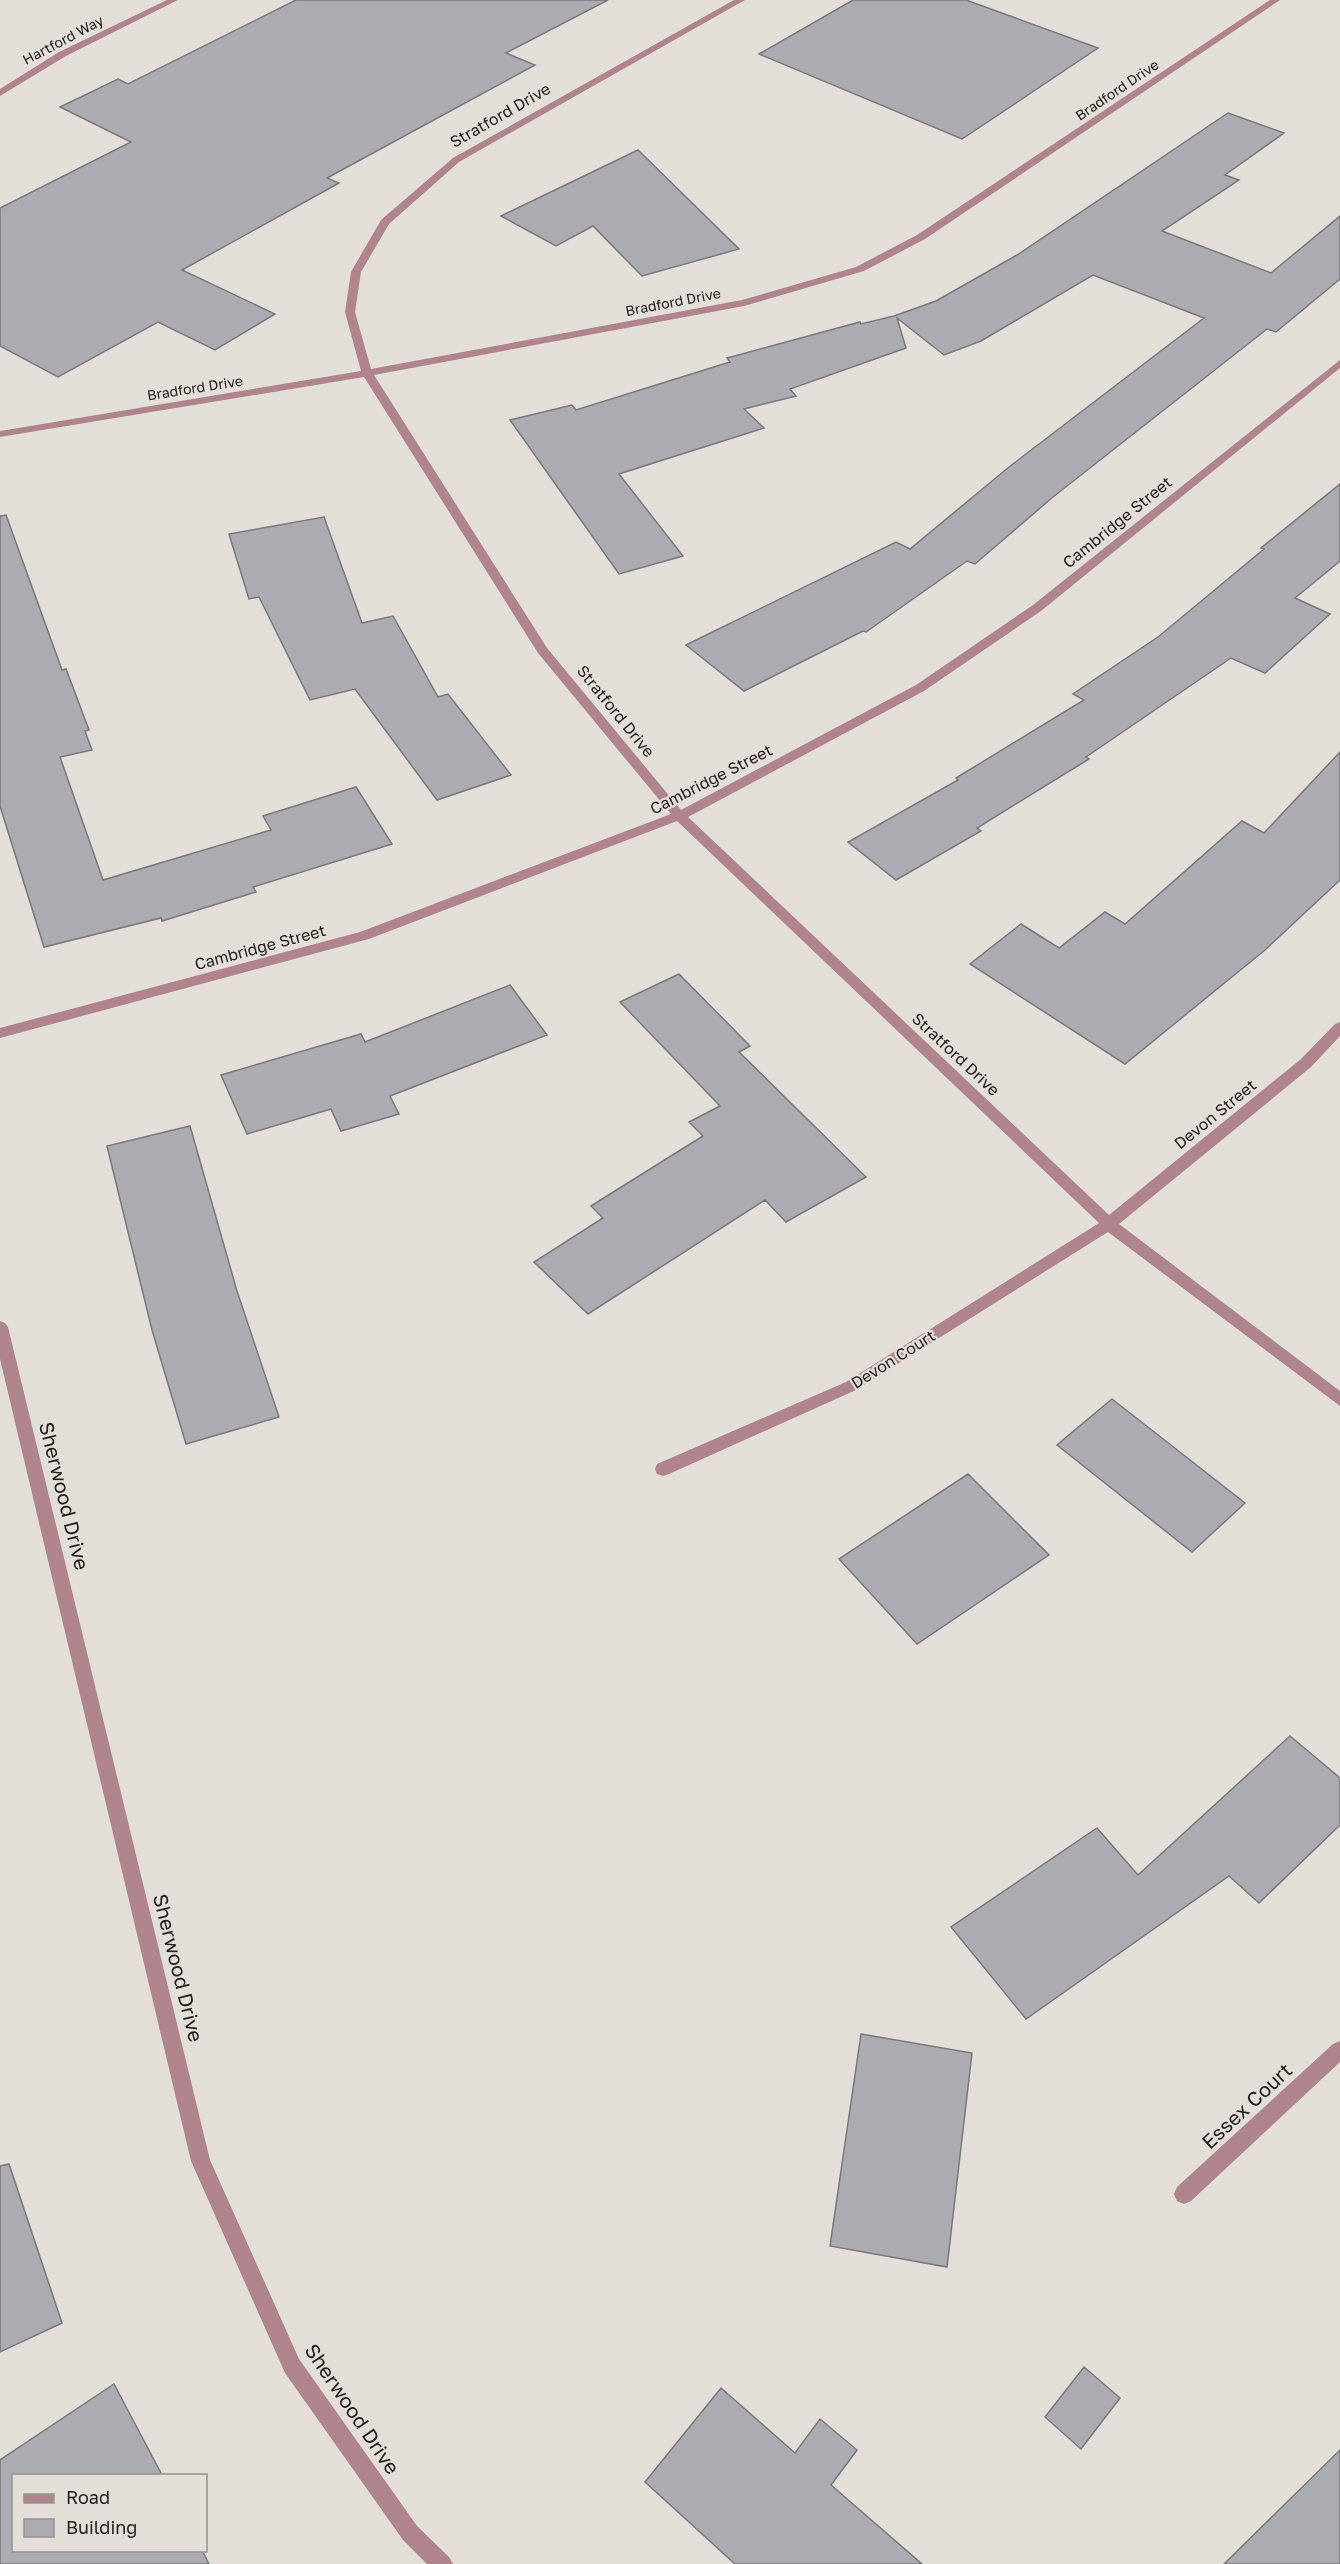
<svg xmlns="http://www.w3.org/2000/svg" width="1340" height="2564" viewBox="0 0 1340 2564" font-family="'Golos Text',sans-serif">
<rect width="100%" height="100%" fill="#e4ded9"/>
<path fill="#acabb2" stroke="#79787e" stroke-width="1.5" d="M 296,0 L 608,0 L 506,53 L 535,65 L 327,178 L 339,183 L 182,270 L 275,314 L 215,350 L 158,322 L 58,377 L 0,346 L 0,208 L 131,142 L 60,107 L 118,79 L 128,84 Z
M 853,0 L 966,0 L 1098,48 L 962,139 L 759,54 Z
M 1228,113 L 1284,133 L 1225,175 L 1239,180 L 1162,231 L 1271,273 L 1340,216 L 1340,279 L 1276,332 L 1267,329 L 1053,497 L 975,564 L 967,561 L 866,632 L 863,631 L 744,691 L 686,645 L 896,542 L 910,549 L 1009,467 L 1204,318 L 1093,275 L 981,341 L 944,355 L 897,318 L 906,348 L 790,389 L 796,396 L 744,409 L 764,428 L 619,474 L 683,556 L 619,574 L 510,420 L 572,405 L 576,410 L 730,362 L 727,358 L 860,322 L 861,324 L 894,316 L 936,301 L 1017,255 Z
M 638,150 L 739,249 L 642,276 L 593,226 L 556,246 L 501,216 Z
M 1340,484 L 1340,561 L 1295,598 L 1330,614 L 1265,673 L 1231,658 L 1086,757 L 1089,759 L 977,828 L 981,831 L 896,880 L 848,842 L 958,780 L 956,778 L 1084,700 L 1073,694 L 1158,637 L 1264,549 L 1261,548 Z
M 6,515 L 62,670 L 66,669 L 89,730 L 85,731 L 92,750 L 60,757 L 103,880 L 271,830 L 263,816 L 356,787 L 392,844 L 253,887 L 256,892 L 162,921 L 161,918 L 44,947 L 0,806 L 0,516 Z
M 324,517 L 362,623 L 393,616 L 438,697 L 448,694 L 511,775 L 437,800 L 355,689 L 310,700 L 259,597 L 249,599 L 229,534 Z
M 1340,752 L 1340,880 L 1265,950 L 1125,1064 L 970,964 L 1021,924 L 1059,948 L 1105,912 L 1125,924 L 1242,821 L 1264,833 Z
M 679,974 L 750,1046 L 739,1052 L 866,1177 L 786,1222 L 765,1200 L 588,1314 L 534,1262 L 603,1218 L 591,1206 L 703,1136 L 689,1122 L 720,1106 L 620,1002 Z
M 510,985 L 547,1035 L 390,1096 L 399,1114 L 341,1131 L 331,1109 L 247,1134 L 221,1075 L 361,1034 L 365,1042 Z
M 190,1126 L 237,1291 L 279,1417 L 186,1444 L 152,1330 L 107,1146 Z
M 1112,1399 L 1245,1503 L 1192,1552 L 1057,1445 Z
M 968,1474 L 1049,1555 L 917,1644 L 839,1559 Z
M 1290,1736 L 1340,1778 L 1340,1825 L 1259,1903 L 1229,1876 L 1026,2019 L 951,1927 L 1097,1828 L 1138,1875 Z
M 861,2034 L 972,2053 L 947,2267 L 830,2246 Z
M 9,2164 L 62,2323 L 0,2352 L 0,2166 Z
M 1084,2367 L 1120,2398 L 1081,2449 L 1045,2417 Z
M 114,2384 L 162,2475 L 14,2475 L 14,2550 L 202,2550 L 209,2564 L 0,2564 L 0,2460 Z
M 721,2388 L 795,2453 L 820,2419 L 857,2450 L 831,2485 L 922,2564 L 735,2564 L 645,2482 Z
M 1340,2450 L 1340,2564 L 1224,2564 Z"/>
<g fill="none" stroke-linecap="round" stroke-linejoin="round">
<path fill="#b0848c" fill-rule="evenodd" d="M 167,0 L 178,0 L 66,56 L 0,96 L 0,89 L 59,52 Z
M 734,0 L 745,0 L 459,162 L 389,224 L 361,272 L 355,312 L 371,369 L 742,300 L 856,267 L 917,235 L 1270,0 L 1280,0 L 925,239 L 864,271 L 744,306 L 374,375 L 547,648 L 681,810 L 916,685 L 1033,605 L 1340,360 L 1340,368 L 1041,611 L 924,691 L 688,817 L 1109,1215 L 1301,1059 L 1335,1024 L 1340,1022 L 1340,1036 L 1311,1067 L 1119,1224 L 1340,1391 L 1340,1406 L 1108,1232 L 856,1390 L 669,1474 L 663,1476 L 657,1474 L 655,1469 L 657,1464 L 846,1382 L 1099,1223 L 677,821 L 369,939 L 0,1038 L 0,1028 L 360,932 L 671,814 L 538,653 L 364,377 L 0,437 L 0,431 L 361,371 L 345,312 L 351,272 L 381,220 L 453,158 Z
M 0,1321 L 5,1323 L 8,1327 L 210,2160 L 299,2359 L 417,2526 L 449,2557 L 453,2564 L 427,2564 L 403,2540 L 285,2373 L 191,2161 L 0,1359 Z
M 1340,2041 L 1340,2062 L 1191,2201 L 1184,2204 L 1177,2201 L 1174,2194 L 1177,2187 L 1333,2044 Z"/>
</g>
<g text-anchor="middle" stroke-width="4.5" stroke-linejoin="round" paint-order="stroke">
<g font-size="14" fill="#22201e" stroke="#e4ded9">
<text transform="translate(63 40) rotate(-28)" y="5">Hartford Way</text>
<text transform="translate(1117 90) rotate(-34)" y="5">Bradford Drive</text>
<text transform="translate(673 302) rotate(-11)" y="5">Bradford Drive</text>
<text transform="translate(195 388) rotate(-9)" y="5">Bradford Drive</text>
</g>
<g font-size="16" fill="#22201e" stroke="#e4ded9">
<text transform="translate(500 115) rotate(-30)" y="6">Stratford Drive</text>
<text transform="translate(1117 522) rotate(-39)" y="6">Cambridge Street</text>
<text transform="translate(616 711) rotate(51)" y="6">Stratford Drive</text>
<text transform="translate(711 779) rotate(-27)" y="6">Cambridge Street</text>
<text transform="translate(260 947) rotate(-15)" y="6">Cambridge Street</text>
<text transform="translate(956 1054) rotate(43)" y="6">Stratford Drive</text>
<text transform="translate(1215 1114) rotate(-39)" y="6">Devon Street</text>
<text transform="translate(893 1359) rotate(-32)" y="6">Devon Court</text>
</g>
<g font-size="20" fill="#22201e" stroke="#e4ded9">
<text transform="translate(64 1496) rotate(76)" y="7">Sherwood Drive</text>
<text transform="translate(178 1968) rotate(76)" y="7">Sherwood Drive</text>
<text transform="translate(1247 2106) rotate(-43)" y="7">Essex Court</text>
<text transform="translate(352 2409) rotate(56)" y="7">Sherwood Drive</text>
</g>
</g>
<rect x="12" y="2474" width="195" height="78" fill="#e4ded9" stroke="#96928e" stroke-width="1.5"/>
<rect x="24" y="2494" width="30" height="9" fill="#b0848c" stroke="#96928e" stroke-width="1.5"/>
<text x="66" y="2504" font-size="18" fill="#22201e">Road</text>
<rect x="24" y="2519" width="30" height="18" fill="#acabb2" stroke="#96928e" stroke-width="1.5"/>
<text x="66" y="2534" font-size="18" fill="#22201e">Building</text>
</svg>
